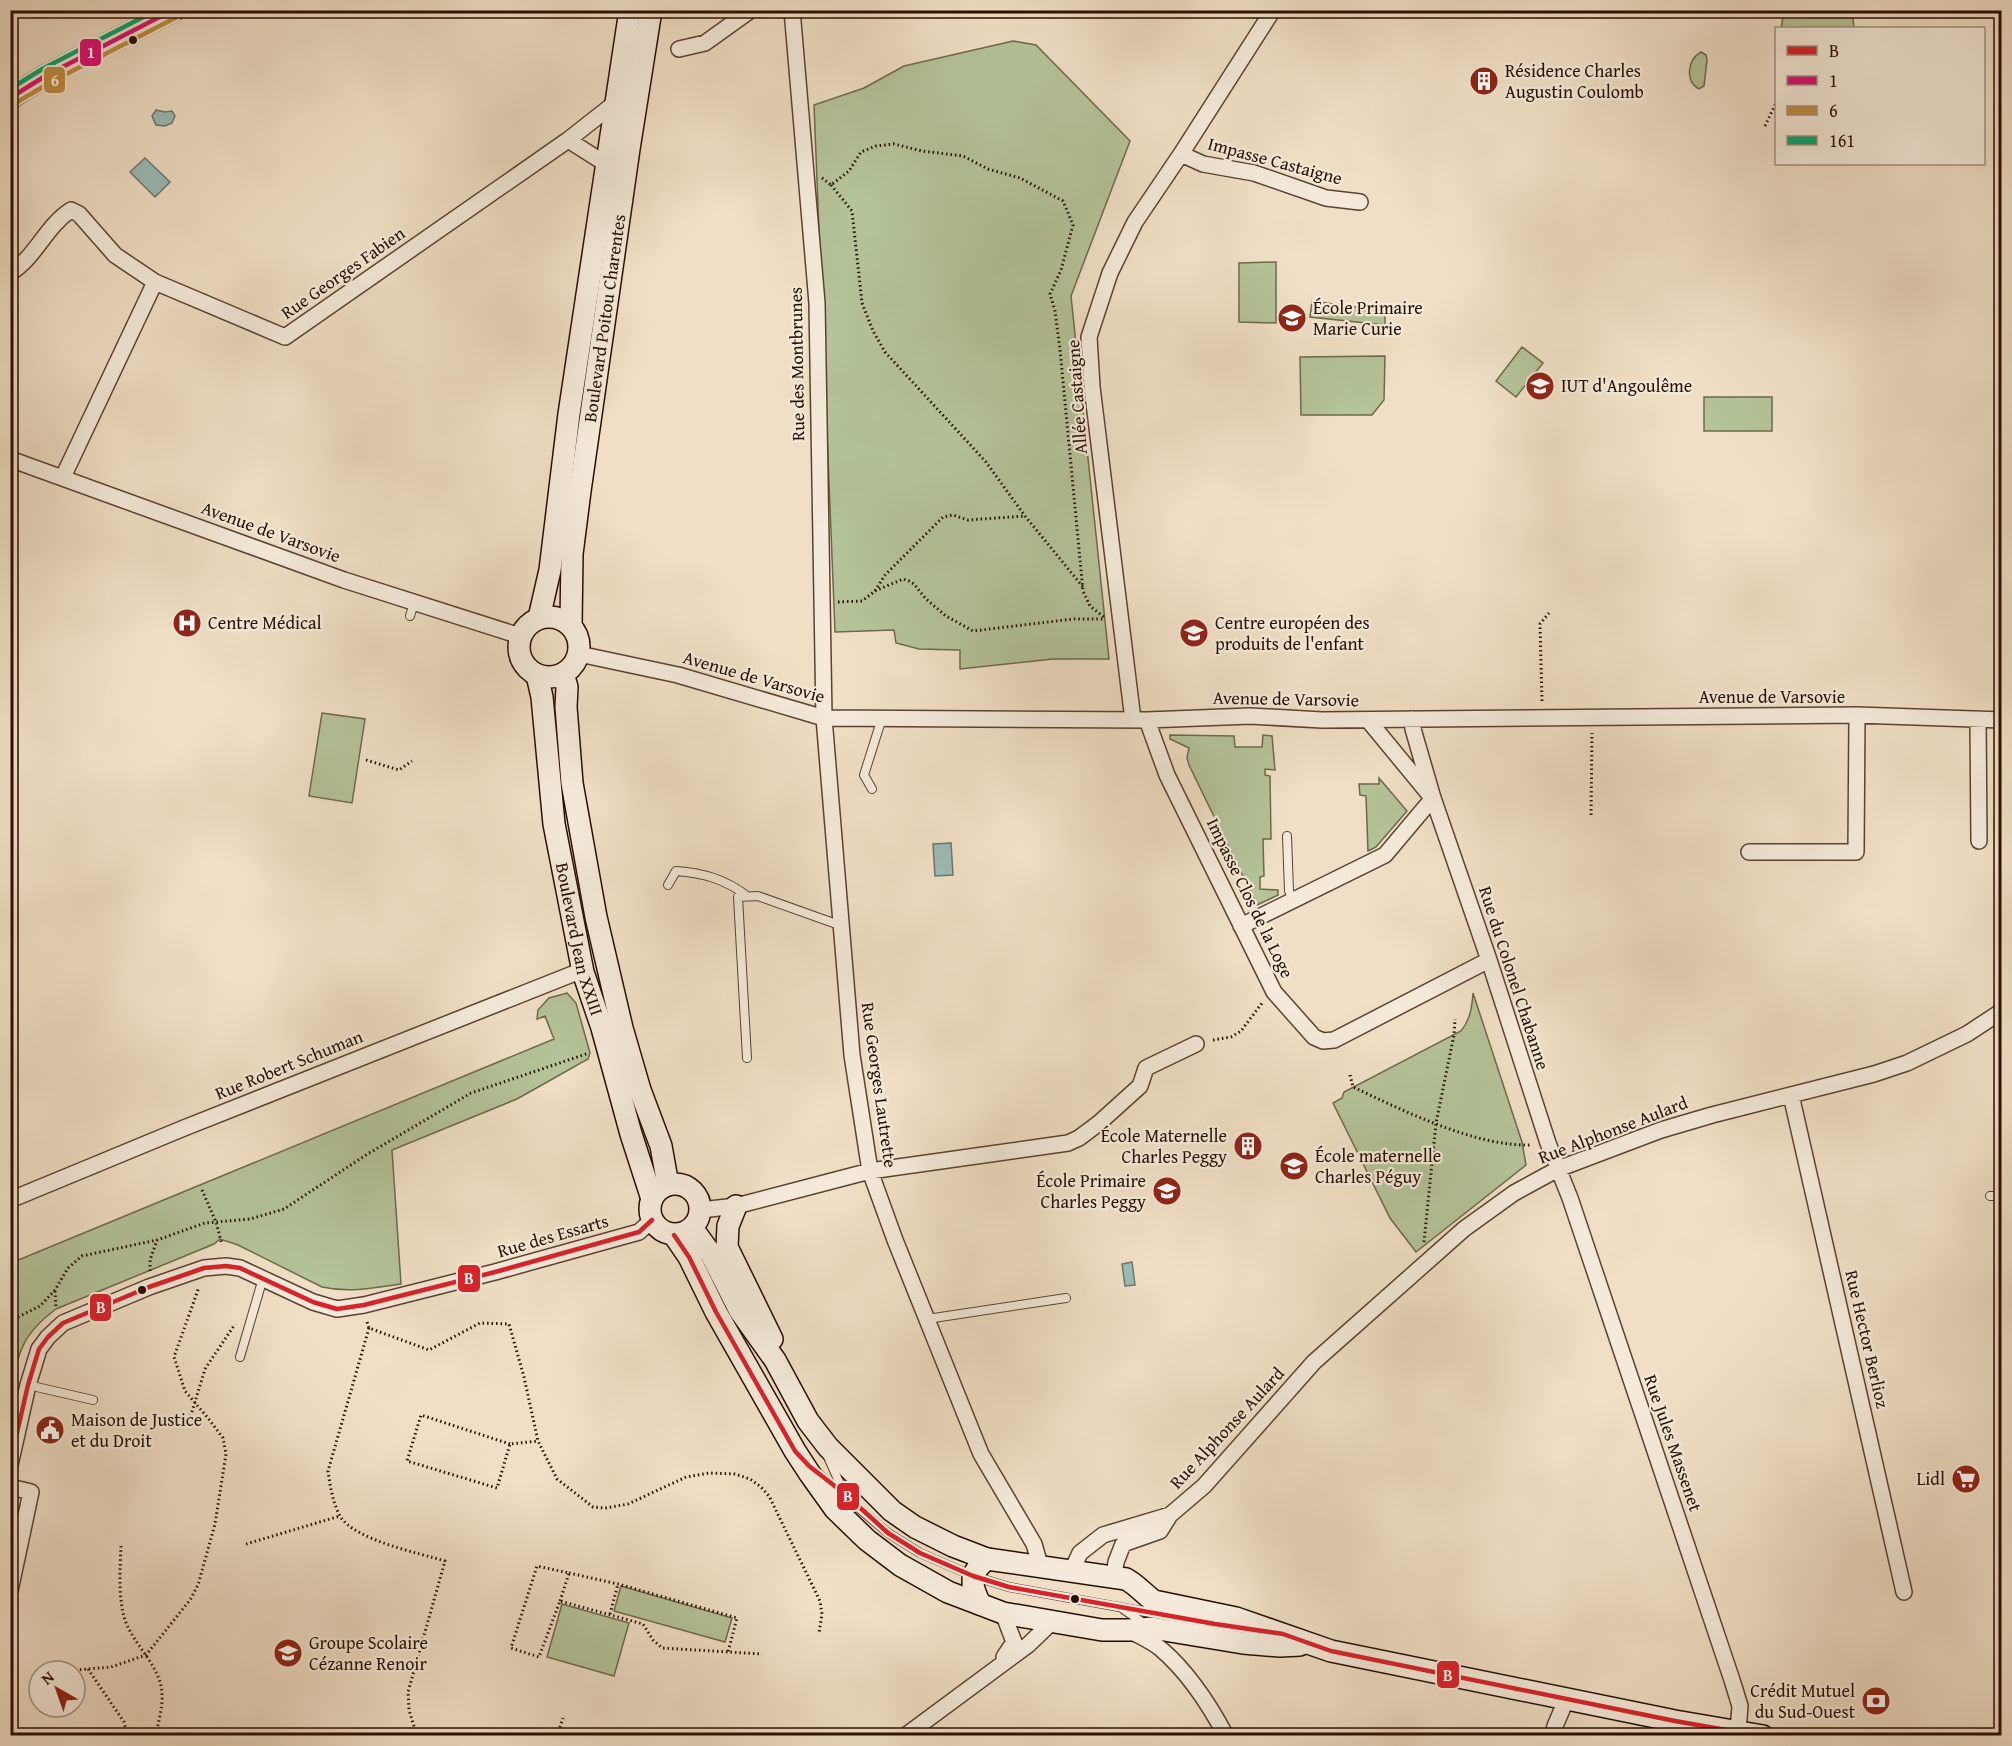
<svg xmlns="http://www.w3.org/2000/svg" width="2012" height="1746" viewBox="0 0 2012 1746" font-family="'Gentium Book Plus',serif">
<rect width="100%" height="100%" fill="#f0dfc6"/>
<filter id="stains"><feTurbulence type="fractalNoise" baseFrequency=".00333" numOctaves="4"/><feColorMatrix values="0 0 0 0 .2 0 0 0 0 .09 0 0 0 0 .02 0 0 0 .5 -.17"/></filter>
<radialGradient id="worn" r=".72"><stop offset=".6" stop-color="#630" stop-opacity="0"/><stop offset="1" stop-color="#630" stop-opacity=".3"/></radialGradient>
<path fill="#b4c399" stroke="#6e684c" stroke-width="1.5" d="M 1784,11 L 1852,11 L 1854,28 L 1781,28 Z
M 1013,41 L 1036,45 L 1130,141 L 1071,296 L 1109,659 L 1053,659 L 960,669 L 960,650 L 919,649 L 896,643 L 894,630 L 835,632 L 814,105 L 864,88 L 904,66 Z
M 1701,52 L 1706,55 L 1707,60 L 1704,86 L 1699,89 C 1685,81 1687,60 1701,52 Z
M 1276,262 L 1276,323 L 1239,322 L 1239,263 Z
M 1312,301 L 1385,311 L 1385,325 L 1310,317 Z
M 1522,347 L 1543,363 L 1516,397 L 1496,381 Z
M 1385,356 L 1384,400 L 1372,415 L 1301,415 L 1300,357 Z
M 1704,397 L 1772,397 L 1772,431 L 1704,431 Z
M 322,713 L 365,719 L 352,803 L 309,796 Z
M 1170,735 L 1234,736 L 1235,747 L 1262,747 L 1263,735 L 1272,736 L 1275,770 L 1265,769 L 1265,775 L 1270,776 L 1271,839 L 1263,839 L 1264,876 L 1260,877 L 1260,889 L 1278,890 L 1278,895 L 1257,905 L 1189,765 L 1187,758 L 1189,748 L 1170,739 Z
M 1379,778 L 1407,811 L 1376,847 L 1368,851 L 1366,796 L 1360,795 L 1359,784 L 1379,784 Z
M 567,993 L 576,1003 L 590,1053 L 588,1059 L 517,1099 L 392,1150 L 401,1284 C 374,1288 349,1293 322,1287 L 238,1245 L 220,1239 L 214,1244 L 56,1309 C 20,1336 18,1353 11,1396 L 11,1263 L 554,1039 L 545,1016 L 537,1019 L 538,1010 L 549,998 Z
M 1473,993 L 1522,1142 L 1526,1165 L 1416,1252 L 1390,1218 L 1333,1103 L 1342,1098 L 1344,1092 L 1461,1031 C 1470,1020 1472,1008 1473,993 Z
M 621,1586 L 732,1618 L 725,1642 L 614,1611 Z
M 562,1604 L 629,1623 L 614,1676 L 547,1657 Z"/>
<path fill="#9abcb8" stroke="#6c766e" stroke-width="1.5" d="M 156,110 L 165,112 L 172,111 L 175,116 L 172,123 L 165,126 L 156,125 L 152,116 Z
M 145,158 L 170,182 L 155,197 L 130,172 Z
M 951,843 L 953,875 L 935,876 L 933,844 Z
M 1132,1262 L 1135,1285 L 1125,1286 L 1122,1264 Z"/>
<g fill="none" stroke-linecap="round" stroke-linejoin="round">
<g stroke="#5a4232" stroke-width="10">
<path id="lane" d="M 410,616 L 414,603
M 872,789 L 864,775 L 882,718
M 1287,836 L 1289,891 L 1293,900
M 668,885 L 676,871 C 703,873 725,879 747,896
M 747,1058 L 738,897 L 758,896 L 842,926
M 1990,1196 L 1999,1196 L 2002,1199
M 927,1319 L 1066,1298
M 240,1357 L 263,1278
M 28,1385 L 93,1400
M 828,1457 L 844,1493
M 820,1475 L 888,1533 L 920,1553 L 973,1576 L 1009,1587 L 1218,1625
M 1123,1609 L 1145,1624"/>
</g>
<g stroke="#5a4232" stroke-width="18">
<path id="street" d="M 792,10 L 817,303 L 824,718 L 852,1055 L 870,1171 L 895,1240 L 981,1454 L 1034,1544 L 1040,1565
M 679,49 L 705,43 L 751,10
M 1181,154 L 1203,164 L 1254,173 L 1326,198 L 1360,202
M 606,164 L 568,140 L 615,103
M 10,273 C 36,257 46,226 71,210 L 79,214 L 115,255 L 155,282
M 10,459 L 344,580 L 520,636
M 63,477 L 155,282 L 285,337 L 568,140
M 579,654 L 678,675 L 824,718 L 1147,720 L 1250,716 L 1322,720 L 1857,715 L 2002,720
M 1412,719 L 1413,729 L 1433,798 L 1489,960 L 1548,1143 L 1570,1198 L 1732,1680 L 1740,1706 L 1738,1731
M 1978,719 L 1979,841
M 1133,720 L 1092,387 L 1089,337 L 1110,273 L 1135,222 L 1181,154 L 1273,10
M 1147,720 L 1167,775 L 1274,992 L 1314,1037 L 1323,1041 L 1334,1040 L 1489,960
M 1368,720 L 1429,794
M 1749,852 L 1856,852 L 1857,715
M 1241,926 L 1385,855 L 1433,798
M 1791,1095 L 1904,1592
M 10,1200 L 184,1128 L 575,973 L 583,972
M 701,1210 L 736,1206 L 870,1171 L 1068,1143 L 1079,1138 L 1099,1123 L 1140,1086 L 1146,1068 L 1196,1044
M 10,1465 L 28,1385 L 39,1349 L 48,1337 L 63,1323 L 149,1287 L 204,1268 L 226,1266 L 240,1268 L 313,1302 L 337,1309 L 364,1305 L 495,1272 L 639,1232 L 652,1220
M 10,1487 L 31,1492 L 10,1591
M 1072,1570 L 1080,1553 L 1103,1535 L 1170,1515
M 1114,1578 L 1116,1562 L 1123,1544 L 1160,1531 L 1170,1515 L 1204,1486 L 1314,1362 L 1464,1229 L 1514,1193 L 1558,1169 L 1661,1130 L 1712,1115 L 1874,1074 L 1907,1063 L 1967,1034 L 2002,1011
M 1003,1613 L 1014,1642 L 1004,1657
M 1129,1630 C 1139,1636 1152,1641 1161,1649 C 1189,1673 1209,1704 1226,1736
M 905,1736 L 1028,1645 L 1053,1621
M 1553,1736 L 1555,1726 L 1567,1698"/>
</g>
<g stroke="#280e00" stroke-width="24">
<g id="secondary">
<path d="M 10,98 L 47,75 L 174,10"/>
<circle cx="549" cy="647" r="30"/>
<path d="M 539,618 L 550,570 L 569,414 L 630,10"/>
<path id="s1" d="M 571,626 L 572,554 L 580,491 L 629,149 L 651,10"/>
<path d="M 563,674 L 567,687 L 566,707 L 572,783 L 596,917 L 622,1028 L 640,1090 L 661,1146 L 668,1185"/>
<path id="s2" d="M 537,675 L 542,697 L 554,824 L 583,972 L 602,1028 L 631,1134 L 652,1199"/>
<circle cx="675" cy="1209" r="25"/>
<path d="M 736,1206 L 728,1226 L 727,1247 L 772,1339"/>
<path d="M 692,1228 L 711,1254 L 740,1311 L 775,1360 L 808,1421 L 828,1447 L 892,1511 L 915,1527 L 953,1546 L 987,1559 L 1126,1579 C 1137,1585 1144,1594 1154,1601 L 1236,1618 L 1331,1651 L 1675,1721 L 1763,1736"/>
<path d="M 674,1235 L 689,1257 L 716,1312 L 795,1451 L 810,1474 L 835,1509 L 867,1540 L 900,1565 L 948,1592 L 1003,1613 L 1102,1630 L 1129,1630 L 1152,1628 L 1243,1643 L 1280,1646 L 1300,1645"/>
<path d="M 980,1604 C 970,1584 969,1573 987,1559"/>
</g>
</g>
<path stroke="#280e00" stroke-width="3" stroke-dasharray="1.5 3" stroke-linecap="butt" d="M 1765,126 L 1776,103
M 822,178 L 831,185 L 849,171 L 861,152 L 876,146 L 894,144 L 922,151 L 963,156 L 988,169 L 1020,178 L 1063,201 L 1073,225 L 1061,270 L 1050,294 L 1055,311 L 1060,350 L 1083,591 L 1090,606 L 1104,617
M 831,185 L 852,211 L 862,303 L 873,331 L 885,352 L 986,462 L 1025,516 L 1083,587
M 875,591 L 903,579 L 909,581 L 914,584 L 926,599 L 946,616 L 973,631 L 1073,619 L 1104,619
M 838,602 L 862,601 L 875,591 L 885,575 L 943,517 L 953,515 L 968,520 L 1025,516
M 1542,701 L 1540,624 L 1549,613
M 366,760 L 399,770 L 412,761
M 1591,815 L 1592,733
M 1213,1040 L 1231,1037 L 1241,1031 L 1262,1003
M 1350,1075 L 1353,1087 C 1404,1111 1476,1147 1532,1145
M 202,1190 L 216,1222 L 222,1245
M 1424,1242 L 1436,1123 L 1454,1035 L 1455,1019
M 150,1271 L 150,1260 L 157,1240
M 55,1291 L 56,1308
M 10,1321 L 40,1306 L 55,1290 L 68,1268 L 82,1256 L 157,1240 L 205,1223 L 250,1219 L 284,1209 L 366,1155 L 471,1093 L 589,1053
M 367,1322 L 369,1328 L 429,1350 L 480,1323 L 509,1324 L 524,1377 L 538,1441 L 557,1479 L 593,1507 L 605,1508 L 628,1504 L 686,1477 L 709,1473 L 735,1474 L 750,1479 L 761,1487 L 769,1496 L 820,1601 L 822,1614 L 819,1633
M 369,1328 L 328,1471 C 330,1486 333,1503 340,1516 C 354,1540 419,1553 445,1561 L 408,1692 L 409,1710 L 417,1736
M 188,1425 L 205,1369 L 235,1324
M 510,1444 L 421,1415 L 407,1461 L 497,1488 L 510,1444 L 538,1441
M 246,1544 L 340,1516
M 121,1546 C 120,1568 118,1599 125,1620 C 134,1646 161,1666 162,1694 C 163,1707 158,1722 156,1736
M 569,1573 L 618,1584 L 737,1618 L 728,1652
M 560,1601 L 569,1573 L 537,1566 L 511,1648 L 539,1657 L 560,1601 L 643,1624 L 653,1640 L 662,1648 L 762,1654
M 610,1614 L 618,1584
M 49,1664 L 77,1670 L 111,1667 L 146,1655 L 190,1600 L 198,1585 L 215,1524 L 226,1454 L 223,1438 L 208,1418 L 185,1391 L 174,1357 L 199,1287
M 88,1669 L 124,1722 L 128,1736
M 557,1736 L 563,1718"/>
<use href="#lane" stroke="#f5eada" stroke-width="8"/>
<use href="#street" stroke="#f5eada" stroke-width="15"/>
<use href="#secondary" stroke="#f5eada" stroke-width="21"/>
<g stroke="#f5eada" stroke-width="9">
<path id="bus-1" d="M 674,1235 L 689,1257 L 716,1312 L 795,1451 L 809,1466 L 845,1494 L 888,1533 L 920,1553 L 973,1576 L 1009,1587 L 1215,1624 L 1283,1634 L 1331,1651 L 1675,1721 L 1760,1736
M 10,1463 L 28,1385 L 39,1349 L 48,1337 L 63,1323 L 149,1287 L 204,1268 L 226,1266 L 240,1268 L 313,1302 L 337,1309 L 364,1305 L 495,1272 L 639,1232 L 652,1220"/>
</g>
<g stroke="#f5eada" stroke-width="9">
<path id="bus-2" d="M 10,98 L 47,75 L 173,10"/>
</g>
<g stroke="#f5eada" stroke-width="9">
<path id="bus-3" d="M 14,104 L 51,82 L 177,17"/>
</g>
<g stroke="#f5eada" stroke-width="9">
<path id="bus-4" d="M 10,89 L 44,68 L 157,10"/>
</g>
<use href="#bus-1" stroke="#d8232a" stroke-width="4.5"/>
<use href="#bus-2" stroke="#da0f71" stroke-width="4.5"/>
<use href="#bus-3" stroke="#c28f3f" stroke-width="4.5"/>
<use href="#bus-4" stroke="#00a76b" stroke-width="4.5"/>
</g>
<defs>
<g id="building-disc" transform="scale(1.5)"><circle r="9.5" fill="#8f2418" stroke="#f5eada"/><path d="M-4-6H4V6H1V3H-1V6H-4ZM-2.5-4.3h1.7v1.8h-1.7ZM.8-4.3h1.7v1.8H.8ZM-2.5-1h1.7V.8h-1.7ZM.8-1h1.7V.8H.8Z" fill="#fff"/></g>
<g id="school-disc" transform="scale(1.5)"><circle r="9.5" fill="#8f2418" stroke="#f5eada"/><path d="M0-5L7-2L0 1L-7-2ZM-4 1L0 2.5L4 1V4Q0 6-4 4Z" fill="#fff"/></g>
<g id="university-disc" transform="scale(1.5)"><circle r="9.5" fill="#8f2418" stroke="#f5eada"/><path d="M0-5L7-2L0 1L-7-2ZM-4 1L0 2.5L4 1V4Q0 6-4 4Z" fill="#fff"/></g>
<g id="hospital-disc" transform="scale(1.5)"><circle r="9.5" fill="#8f2418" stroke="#f5eada"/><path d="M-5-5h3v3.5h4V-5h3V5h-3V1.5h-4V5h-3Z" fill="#fff"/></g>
<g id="civic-disc" transform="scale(1.5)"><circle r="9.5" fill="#8f2418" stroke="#f5eada"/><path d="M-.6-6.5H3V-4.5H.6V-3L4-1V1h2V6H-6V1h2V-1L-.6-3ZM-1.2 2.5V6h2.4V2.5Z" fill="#fff"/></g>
<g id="supermarket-disc" transform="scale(1.5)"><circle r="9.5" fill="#8f2418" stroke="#f5eada"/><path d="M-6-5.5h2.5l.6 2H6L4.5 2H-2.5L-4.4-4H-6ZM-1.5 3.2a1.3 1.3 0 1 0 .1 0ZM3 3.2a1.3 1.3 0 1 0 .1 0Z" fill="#fff"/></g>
<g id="bank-disc" transform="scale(1.5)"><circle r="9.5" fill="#8f2418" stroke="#f5eada"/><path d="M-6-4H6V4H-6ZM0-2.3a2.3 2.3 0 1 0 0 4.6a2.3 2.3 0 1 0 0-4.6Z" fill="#fff"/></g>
</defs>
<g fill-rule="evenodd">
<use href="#building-disc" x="1484" y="81"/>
<use href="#school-disc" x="1292" y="318"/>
<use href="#university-disc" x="1540" y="386"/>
<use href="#hospital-disc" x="187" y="623"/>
<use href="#university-disc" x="1194" y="633"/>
<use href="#building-disc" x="1248" y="1146"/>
<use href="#school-disc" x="1294" y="1166"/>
<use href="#school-disc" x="1167" y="1191"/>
<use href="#civic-disc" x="50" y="1430"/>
<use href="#supermarket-disc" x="1966" y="1479"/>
<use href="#school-disc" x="288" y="1653"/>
<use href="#bank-disc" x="1876" y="1701"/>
</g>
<g fill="#280e00" stroke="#f5eada" stroke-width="2">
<circle cx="133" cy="40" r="5"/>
<circle cx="142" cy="1290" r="5"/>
<circle cx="1075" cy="1599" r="5"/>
</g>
<g text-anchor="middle" stroke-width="4.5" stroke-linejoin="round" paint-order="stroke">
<g font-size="18" fill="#280e00" stroke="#f5eada" text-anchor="start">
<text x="1505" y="77">Résidence Charles<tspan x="1505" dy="21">Augustin Coulomb</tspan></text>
<text x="1313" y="314">École Primaire<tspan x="1313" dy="21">Marie Curie</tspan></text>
<text x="1561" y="392">IUT d'Angoulême</text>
<text x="208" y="629">Centre Médical</text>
<text x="1215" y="629">Centre européen des<tspan x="1215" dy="21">produits de l'enfant</tspan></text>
<text x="1227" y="1142" text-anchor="end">École Maternelle<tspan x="1227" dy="21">Charles Peggy</tspan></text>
<text x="1315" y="1162">École maternelle<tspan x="1315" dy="21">Charles Péguy</tspan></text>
<text x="1146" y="1187" text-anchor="end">École Primaire<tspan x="1146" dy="21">Charles Peggy</tspan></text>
<text x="71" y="1426">Maison de Justice<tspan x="71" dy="21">et du Droit</tspan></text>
<text x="1945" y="1485" text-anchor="end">Lidl</text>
<text x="309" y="1649">Groupe Scolaire<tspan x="309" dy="21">Cézanne Renoir</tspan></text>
<text x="1855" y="1697" text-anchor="end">Crédit Mutuel<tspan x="1855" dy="21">du Sud-Ouest</tspan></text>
</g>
<g font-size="18" fill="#280e00" stroke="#f5eada">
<text transform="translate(1275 161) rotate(15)" y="6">Impasse Castaigne</text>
<text transform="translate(343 273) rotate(-35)" y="6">Rue Georges Fabien</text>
<text dy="6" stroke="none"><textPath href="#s1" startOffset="310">Boulevard Poitou Charentes</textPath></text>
<text transform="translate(797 364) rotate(-91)" y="6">Rue des Montbrunes</text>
<text transform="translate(1077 397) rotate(-94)" y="6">Allée Castaigne</text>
<text transform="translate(271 532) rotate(20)" y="6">Avenue de Varsovie</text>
<text transform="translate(754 677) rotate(16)" y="6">Avenue de Varsovie</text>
<text x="1772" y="703">Avenue de Varsovie</text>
<text transform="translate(1286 699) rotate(1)" y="6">Avenue de Varsovie</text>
<text transform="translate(1250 898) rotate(64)" y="6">Impasse Clos de la Loge</text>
<text dy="6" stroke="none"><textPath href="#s2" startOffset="268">Boulevard Jean XXIII</textPath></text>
<text transform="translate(1514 978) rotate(72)" y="6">Rue du Colonel Chabanne</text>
<text transform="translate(289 1065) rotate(-22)" y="6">Rue Robert Schuman</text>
<text transform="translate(879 1085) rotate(82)" y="6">Rue Georges Lautrette</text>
<text transform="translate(1613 1130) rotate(-21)" y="6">Rue Alphonse Aulard</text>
<text transform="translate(553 1236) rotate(-16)" y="6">Rue des Essarts</text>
<text transform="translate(1867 1339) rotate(77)" y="6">Rue Hector Berlioz</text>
<text transform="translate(1227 1428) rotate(-47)" y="6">Rue Alphonse Aulard</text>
<text transform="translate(1673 1443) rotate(71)" y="6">Rue Jules Massenet</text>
</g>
</g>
<g stroke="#f5eada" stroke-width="2">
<rect x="79" y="38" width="23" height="29" rx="6" fill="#da0f71"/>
<rect x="43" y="66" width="23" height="28" rx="6" fill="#c28f3f"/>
<rect x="457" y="1264" width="24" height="29" rx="6" fill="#d8232a"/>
<rect x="89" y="1293" width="23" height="29" rx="6" fill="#d8232a"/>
<rect x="836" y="1482" width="24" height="29" rx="6" fill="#d8232a"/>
<rect x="1436" y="1660" width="24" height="29" rx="6" fill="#d8232a"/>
</g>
<g font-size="16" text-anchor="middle" font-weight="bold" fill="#fff">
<text x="91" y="58">1</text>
<text x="55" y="86">6</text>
<text x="469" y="1284">B</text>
<text x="101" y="1313">B</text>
<text x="848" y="1502">B</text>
<text x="1448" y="1681">B</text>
</g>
<rect width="2012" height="1746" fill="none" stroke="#f0dfc6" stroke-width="36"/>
<rect x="12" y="12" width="1988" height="1722" fill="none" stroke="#280e00" stroke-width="3"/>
<rect x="18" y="18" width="1976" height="1710" fill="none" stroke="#280e00" stroke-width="1.5"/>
<rect x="1775" y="27" width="210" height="138" fill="#f5eada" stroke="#a39283" stroke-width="1.5"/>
<rect x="1787" y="46" width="30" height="9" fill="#d8232a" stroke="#a39283" stroke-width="1.5"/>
<text x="1829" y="57" font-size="18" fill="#280e00">B</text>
<rect x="1787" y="76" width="30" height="9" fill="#da0f71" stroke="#a39283" stroke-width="1.5"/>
<text x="1829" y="87" font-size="18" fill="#280e00">1</text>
<rect x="1787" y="106" width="30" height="9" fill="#c28f3f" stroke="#a39283" stroke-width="1.5"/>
<text x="1829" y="117" font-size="18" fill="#280e00">6</text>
<rect x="1787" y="136" width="30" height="9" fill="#00a76b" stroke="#a39283" stroke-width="1.5"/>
<text x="1829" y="147" font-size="18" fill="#280e00">161</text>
<g transform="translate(57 1689) rotate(320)"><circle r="28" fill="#f5eada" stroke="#a39283" stroke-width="1.5"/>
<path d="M0-4.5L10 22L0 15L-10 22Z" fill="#8f2418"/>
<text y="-9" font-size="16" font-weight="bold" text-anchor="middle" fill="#280e00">N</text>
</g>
<rect width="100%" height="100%" filter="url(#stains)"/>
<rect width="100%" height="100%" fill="url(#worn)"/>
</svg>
